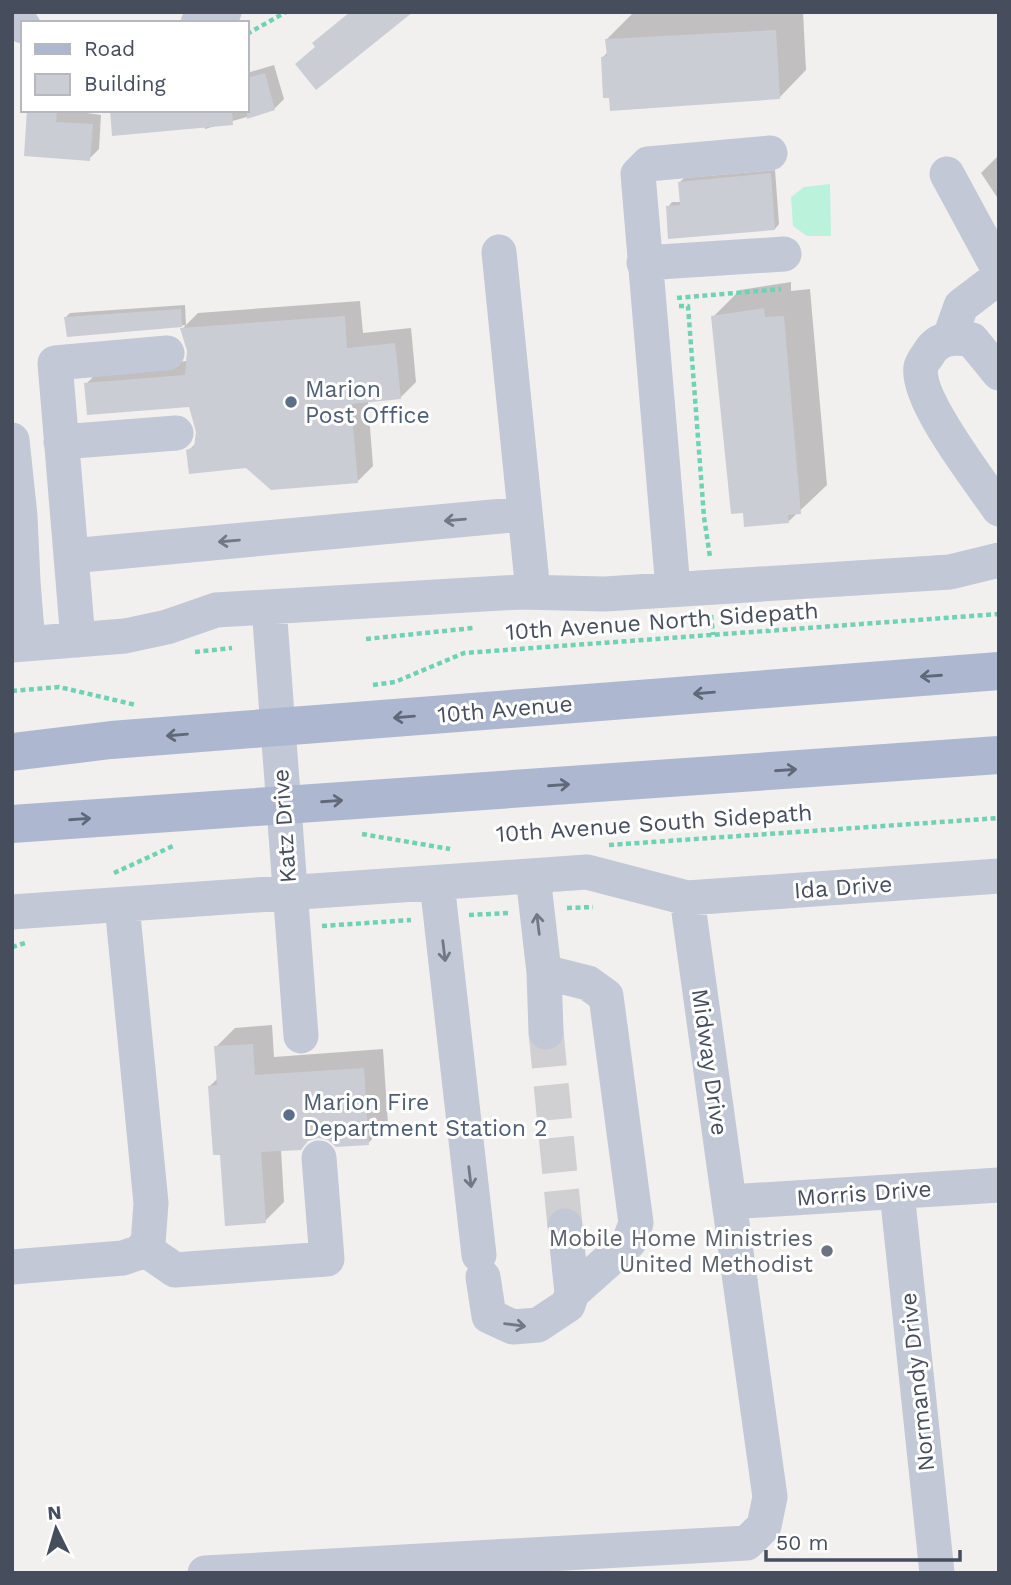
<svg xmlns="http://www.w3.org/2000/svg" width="1011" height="1585" viewBox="0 0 1011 1585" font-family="'Work Sans',sans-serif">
<rect width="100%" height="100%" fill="#f2efef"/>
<path fill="#bbf2db" d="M 830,184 L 831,236 L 807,236 L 793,226 L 791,197 L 804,187 Z"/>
<path fill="#0003" d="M 634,12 L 803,12 L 806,70 L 779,98 L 602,58 L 608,52 L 607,39 Z
M 274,65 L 284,99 L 274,109 L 205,129 L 204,126 L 111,110 L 247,110 L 247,73 Z
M 29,110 L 66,110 L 101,115 L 99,149 L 89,159 Z
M 999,155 L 999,200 L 981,173 Z
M 775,170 L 779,224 L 775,229 L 668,207 L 672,202 L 681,202 L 680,182 L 684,178 Z
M 791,282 L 791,291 L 810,289 L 827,485 L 788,522 L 713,317 L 740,290 Z
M 360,301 L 363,333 L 411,328 L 416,382 L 400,398 L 368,401 L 373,466 L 357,482 L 247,466 L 188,451 L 196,443 L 198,432 L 190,405 L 86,384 L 102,368 L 188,361 L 189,350 L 182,329 L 198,313 Z
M 185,305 L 186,325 L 68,335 L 66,317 L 70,313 Z
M 272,1025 L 274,1057 L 383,1049 L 388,1124 L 368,1143 L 318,1136 L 281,1149 L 284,1202 L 265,1221 L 222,1153 L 210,1086 L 218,1078 L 216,1047 L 235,1028 Z"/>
<path fill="#cbcdd5" d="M 350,12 L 413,12 L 316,90 L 295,64 L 315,47 L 312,43 Z
M 776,30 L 780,99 L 610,111 L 609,98 L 603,98 L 601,57 L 607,56 L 605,39 Z
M 265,73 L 275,110 L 247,119 L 247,78 Z
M 27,110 L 57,110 L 56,122 L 93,124 L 90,161 L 24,156 Z
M 110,110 L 232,110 L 233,125 L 112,136 Z
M 771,173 L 775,230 L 668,239 L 666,206 L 680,205 L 678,182 Z
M 764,308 L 765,317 L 784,316 L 801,514 L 788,515 L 789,523 L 744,527 L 743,513 L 731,514 L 711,316 Z
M 181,309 L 182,327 L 67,337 L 64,317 Z
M 345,316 L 347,348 L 395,343 L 401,399 L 351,404 L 358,483 L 271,490 L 246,468 L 189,474 L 186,450 L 194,447 L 196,432 L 189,407 L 87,415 L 84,383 L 185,375 L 187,351 L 180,328 Z
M 253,1044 L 255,1075 L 364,1068 L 369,1145 L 336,1147 L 328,1140 L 318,1138 L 308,1141 L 301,1150 L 261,1152 L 266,1223 L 225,1226 L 220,1155 L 213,1155 L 208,1086 L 217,1085 L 214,1046 Z"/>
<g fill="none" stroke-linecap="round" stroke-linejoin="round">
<path stroke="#d0cfd2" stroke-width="35" stroke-dasharray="35 18" stroke-linecap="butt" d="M 546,1032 L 565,1226"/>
<path stroke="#70d2b5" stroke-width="4.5" stroke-dasharray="5 3.5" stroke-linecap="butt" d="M 247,34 L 286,12
M 677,298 L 781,289
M 679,306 L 688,306 L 704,517 L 710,557
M 711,615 L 713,635
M 366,639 L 473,628
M 195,652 L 232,648
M 373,685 L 395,682 L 464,653 L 999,614
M 12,691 L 59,687 L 136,705
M 362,834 L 450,849
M 609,845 L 999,818
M 114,873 L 173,846
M 567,908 L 593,907
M 469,915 L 509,913
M 322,926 L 411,920
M 12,947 L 25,943"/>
<path stroke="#c2c8d5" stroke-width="35" d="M 12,18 L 23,26
M 198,23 L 224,12
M 947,174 L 999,270
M 499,252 L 533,592
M 644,263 L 784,254
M 950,337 L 961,306 L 999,277
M 999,373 L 972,340 C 956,337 939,336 929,353 C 927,356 922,362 921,367 C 915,399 980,481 999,509
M 12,440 L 20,516
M 61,442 L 176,433
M 12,517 L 20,516 L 23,582
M 71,556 L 523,514
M 12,583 L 23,582 L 28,644
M 673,589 L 638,174 L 648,164 L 770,153
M 269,607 L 301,1036
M 78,640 L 55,363 L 167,353
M 12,645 L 125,636 L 167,627 L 216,610 L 520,592 L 605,594 L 950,572 L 999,560
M 533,876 L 544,972 L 546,1032
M 437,883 L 479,1255
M 12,912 L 587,872 L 687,898 L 999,876
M 544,972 L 588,983 L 606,996 L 636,1223 L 629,1242 L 572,1293
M 897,1192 L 937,1573
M 729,1202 L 999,1185
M 143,1248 L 175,1270 L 327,1259 L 319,1158
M 12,1267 L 123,1258 L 140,1252 L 148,1244 L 151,1203 L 122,905
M 483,1277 L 489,1316 L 513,1327 L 538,1325 L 568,1305 L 572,1293 L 565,1226
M 205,1573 L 747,1543 L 764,1526 L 770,1497 L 687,898"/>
<path stroke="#adb8d0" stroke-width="38" d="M 12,752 L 111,740 L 999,671
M 12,824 L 999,755"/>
</g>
<defs><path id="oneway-shaft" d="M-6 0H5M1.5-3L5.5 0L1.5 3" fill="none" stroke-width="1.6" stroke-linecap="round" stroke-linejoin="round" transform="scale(1.75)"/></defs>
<g stroke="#717988">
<use href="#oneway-shaft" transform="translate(455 520) rotate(175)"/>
<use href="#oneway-shaft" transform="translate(229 541) rotate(175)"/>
<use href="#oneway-shaft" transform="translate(538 924) rotate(-97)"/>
<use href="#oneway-shaft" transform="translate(444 951) rotate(83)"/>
<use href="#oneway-shaft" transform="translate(470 1177) rotate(83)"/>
<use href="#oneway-shaft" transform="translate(515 1325) rotate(8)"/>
</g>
<g stroke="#60687a">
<use href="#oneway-shaft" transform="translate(931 676) rotate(176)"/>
<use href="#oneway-shaft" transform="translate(704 693) rotate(175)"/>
<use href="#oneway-shaft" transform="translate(404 717) rotate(175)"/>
<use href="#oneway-shaft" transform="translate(177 735) rotate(175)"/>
<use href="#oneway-shaft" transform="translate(786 770) rotate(-4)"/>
<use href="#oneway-shaft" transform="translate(559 785) rotate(-4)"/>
<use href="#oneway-shaft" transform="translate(332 801) rotate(-4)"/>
<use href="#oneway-shaft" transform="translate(80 819) rotate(-4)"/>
</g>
<g fill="#5c6f8a" stroke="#fff" stroke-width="2.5">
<circle cx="291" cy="402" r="7"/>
<circle cx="289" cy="1115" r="7"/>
</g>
<circle fill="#6b7280" stroke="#fff" stroke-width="2.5" cx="827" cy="1251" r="7"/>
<g text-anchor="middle" stroke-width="6" stroke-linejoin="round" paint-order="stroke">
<g font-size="23" fill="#4e5e75" stroke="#fff" text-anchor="start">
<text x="305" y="397">Marion<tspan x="305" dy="26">Post Office</tspan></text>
<text x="303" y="1110">Marion Fire<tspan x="303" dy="26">Department Station 2</tspan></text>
</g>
<g font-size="23" fill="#464e5e" stroke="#fff">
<text transform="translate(662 621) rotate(-4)" y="8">10th Avenue North Sidepath</text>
<text transform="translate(505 709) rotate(-5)" y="8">10th Avenue</text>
<text transform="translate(654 823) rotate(-4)" y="8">10th Avenue South Sidepath</text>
<text transform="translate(284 826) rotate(-94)" y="8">Katz Drive</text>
<text transform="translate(843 887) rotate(-4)" y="8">Ida Drive</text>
<text transform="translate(710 1062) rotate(82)" y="8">Midway Drive</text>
<text transform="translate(864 1193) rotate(-4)" y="8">Morris Drive</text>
<text transform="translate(917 1382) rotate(-96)" y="8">Normandy Drive</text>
</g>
<g font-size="23" fill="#5b616d" stroke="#fff" text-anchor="end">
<text x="813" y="1246">Mobile Home Ministries<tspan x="813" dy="26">United Methodist</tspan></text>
</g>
</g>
<rect width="1011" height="1585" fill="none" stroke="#464e5e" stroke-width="28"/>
<rect x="21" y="21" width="228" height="91" fill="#ffffff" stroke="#b5b8bf" stroke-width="2"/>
<rect x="35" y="44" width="35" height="10" fill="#adb8d0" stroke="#b5b8bf" stroke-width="2"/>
<text x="84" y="56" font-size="21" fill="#464e5e">Road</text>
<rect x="35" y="74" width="35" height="21" fill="#cbcdd5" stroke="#b5b8bf" stroke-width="2"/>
<text x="84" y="91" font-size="21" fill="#464e5e">Building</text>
<g transform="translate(56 1529) rotate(355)" stroke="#ffffff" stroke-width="5" paint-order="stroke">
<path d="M0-5L12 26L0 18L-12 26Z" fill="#464e5e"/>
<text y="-10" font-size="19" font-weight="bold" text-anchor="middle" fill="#464e5e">N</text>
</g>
<path d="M766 1550v10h194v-10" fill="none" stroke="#464e5e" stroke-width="3.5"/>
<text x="776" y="1550" font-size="21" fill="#464e5e" stroke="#ffffff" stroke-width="5" paint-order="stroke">50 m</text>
</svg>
